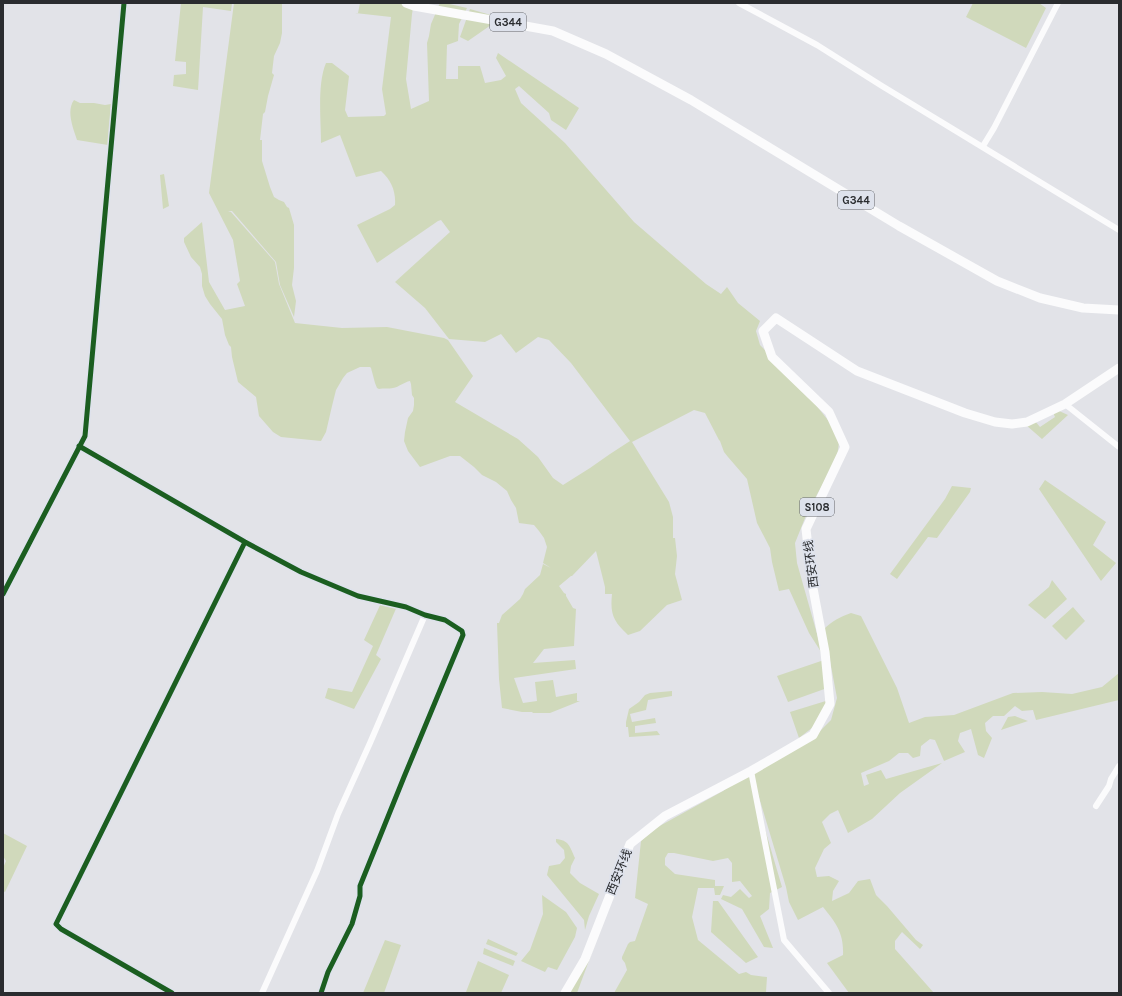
<svg xmlns="http://www.w3.org/2000/svg" width="1122" height="996" viewBox="0 0 1122 996" font-family="Karla,'Noto Sans SC',sans-serif">
<rect width="100%" height="100%" fill="#e2e3e8"/>
<path fill="#d0d9bb" d="M 181,3 L 232,3 L 231,11 L 203,7 L 198,90 L 173,86 L 174,75 L 186,74 L 186,62 L 175,61 Z
M 234,3 L 282,3 L 282,33 L 280,43 L 274,56 L 272,73 L 274,75 L 268,96 L 265,112 L 263,114 L 260,140 L 262,140 L 262,161 L 270,187 L 274,197 L 279,200 L 284,202 L 287,207 L 289,208 L 294,225 L 294,268 L 292,285 L 296,301 L 294,317 L 280,285 L 276,262 L 232,211 L 228,211 L 231,212 L 275,262 L 279,284 L 295,323 L 342,328 L 387,327 L 444,338 L 448,340 L 473,376 L 455,402 L 518,439 L 538,457 L 553,478 L 563,485 L 590,468 L 610,454 L 630,441 L 571,363 L 549,340 L 538,337 L 516,353 L 501,334 L 485,342 L 449,339 L 425,308 L 395,282 L 450,232 L 441,220 L 438,221 L 377,263 L 357,225 L 390,209 L 395,205 C 396,191 391,180 381,171 L 356,177 L 340,135 L 321,143 C 321,120 317,84 326,63 L 332,63 L 349,76 L 345,110 L 348,117 L 384,116 L 386,114 L 382,89 L 391,17 L 355,13 L 358,13 L 360,3 L 414,3 L 412,14 L 406,79 L 411,109 L 429,101 L 427,43 L 429,36 L 431,24 L 440,3 L 445,3 L 467,8 L 459,24 L 458,41 L 447,45 L 446,79 L 458,79 L 458,66 L 480,66 L 485,83 L 501,80 L 506,76 L 496,58 L 498,53 L 579,108 L 566,130 L 551,120 L 549,113 L 519,86 L 515,89 L 521,103 L 565,143 L 634,222 L 706,284 L 721,294 L 727,287 L 738,303 L 760,321 L 756,331 L 760,345 L 804,390 L 835,429 L 839,442 L 837,458 L 807,513 L 795,543 L 797,563 L 823,655 L 809,633 L 789,589 L 779,591 L 772,562 L 770,548 L 757,523 L 747,479 L 728,457 L 724,452 L 720,441 L 719,440 L 705,413 L 694,410 L 632,442 L 669,502 L 673,517 L 673,538 L 675,538 L 677,556 L 675,574 L 682,600 L 667,605 L 640,631 L 628,635 C 613,621 610,614 612,594 L 605,594 L 605,587 L 596,551 L 572,576 L 571,576 L 559,586 L 564,593 L 566,594 L 566,596 L 573,608 L 576,609 L 574,646 L 544,649 L 533,663 L 575,660 L 576,669 L 514,678 L 523,703 L 537,701 L 535,682 L 553,680 L 556,697 L 577,693 L 577,701 L 580,701 L 550,713 L 533,713 L 532,712 L 522,712 L 502,708 L 499,679 L 497,623 L 499,623 L 502,615 L 520,599 L 523,594 L 525,589 L 540,575 L 543,564 L 551,568 L 543,563 L 547,547 L 544,538 L 539,531 L 534,525 L 519,523 L 516,508 L 511,500 L 507,491 L 496,482 L 482,475 L 474,467 L 460,456 L 450,456 L 420,467 L 408,451 L 404,441 L 405,432 L 408,418 L 413,411 L 414,405 L 414,398 L 412,395 L 411,384 L 410,381 C 404,382 399,387 393,388 C 389,389 383,388 379,389 L 377,388 L 375,383 L 371,368 L 370,367 L 360,367 L 347,373 L 343,378 L 336,390 L 332,406 L 326,432 L 321,441 L 281,437 L 273,432 L 259,416 L 256,397 L 238,382 L 232,357 L 231,347 L 229,345 L 225,335 L 222,319 L 210,304 L 205,296 L 202,286 L 202,274 L 200,267 L 191,257 L 184,242 L 184,238 L 202,222 L 209,282 L 225,310 L 245,306 L 237,284 L 240,281 L 233,240 L 209,193 Z
M 973,3 L 1039,3 L 1046,8 L 1026,48 L 966,17 Z
M 470,9 L 501,18 L 468,41 L 460,37 Z
M 74,100 L 80,103 L 94,103 L 105,105 L 111,104 L 108,145 L 77,140 C 73,128 66,111 74,100 Z
M 164,174 L 169,206 L 163,209 L 160,175 Z
M 1057,410 L 1068,415 L 1042,439 L 1026,425 L 1035,421 L 1040,427 L 1055,417 L 1053,412 Z
M 1045,480 L 1106,522 L 1093,545 L 1116,563 L 1101,581 L 1039,489 Z
M 952,486 L 971,488 L 970,492 L 937,538 L 928,537 L 897,579 L 890,574 L 945,499 Z
M 1052,580 L 1067,599 L 1045,619 L 1028,605 L 1049,587 Z
M 382,601 L 398,604 L 376,655 L 381,659 L 354,709 L 325,698 L 328,688 L 352,692 L 373,646 L 364,640 Z
M 1073,607 L 1085,621 L 1066,640 L 1052,626 Z
M 851,613 L 861,616 L 897,688 L 909,723 L 925,717 L 954,715 L 1013,693 L 1042,692 L 1072,694 L 1102,687 L 1119,673 L 1119,700 L 1036,720 L 1033,710 L 1022,711 L 1015,706 L 1004,716 L 993,716 L 985,723 L 986,731 L 992,738 L 984,758 L 978,755 L 971,729 L 960,733 L 958,741 L 965,752 L 944,761 L 935,740 L 930,739 L 921,746 L 920,756 L 913,758 L 908,753 L 899,753 L 889,761 L 861,773 L 864,786 L 869,784 L 866,775 L 881,770 L 886,779 L 942,763 L 900,793 L 872,819 L 848,833 L 838,810 L 830,814 L 822,822 L 831,843 L 824,849 L 815,868 L 817,877 L 829,876 L 839,881 L 833,891 L 832,901 L 849,893 L 858,881 L 870,879 L 876,895 L 887,906 L 916,940 L 923,945 L 920,949 L 902,932 L 895,941 L 895,949 L 934,993 L 849,993 L 827,963 L 843,955 C 844,933 836,923 823,907 L 798,920 L 789,902 L 786,887 L 752,774 L 810,741 L 831,720 L 837,698 L 824,629 C 832,621 840,617 851,613 Z
M 824,660 L 830,687 L 788,702 L 777,676 Z
M 672,691 L 672,696 L 648,700 L 646,710 L 630,714 L 632,722 L 655,718 L 656,723 L 635,726 L 635,733 L 657,731 L 660,735 L 629,737 L 628,727 L 626,727 L 626,722 L 629,709 L 639,702 L 645,695 L 650,693 Z
M 829,700 L 817,724 L 799,738 L 790,712 Z
M 1015,716 L 1028,721 L 1001,730 L 1008,717 Z
M 749,775 L 782,887 L 770,893 L 769,909 L 760,916 L 773,948 L 764,947 L 742,909 L 721,899 L 723,895 L 731,897 L 740,889 L 749,898 L 752,896 L 740,881 L 732,882 L 732,863 L 728,858 L 713,861 L 674,853 L 668,853 L 665,858 L 665,865 L 675,874 L 715,880 L 715,886 L 724,886 L 720,895 L 715,895 L 714,888 L 698,888 L 692,917 L 698,940 L 739,974 L 746,972 L 751,975 L 767,977 L 766,992 L 764,993 L 614,993 L 627,970 L 625,963 L 622,959 L 622,957 L 628,944 L 630,942 L 635,941 L 648,904 L 635,898 L 641,841 L 656,828 L 723,791 L 724,790 Z
M 3,833 L 27,846 L 5,892 L 3,891 L 3,868 L 6,861 L 3,856 Z
M 556,839 C 569,840 570,847 575,858 L 571,866 L 570,873 L 580,883 L 599,894 L 589,916 L 585,930 L 584,920 L 547,875 L 549,866 L 560,864 L 565,858 L 564,850 L 556,842 Z
M 542,895 L 566,912 L 577,928 L 575,937 L 557,970 L 548,967 L 545,972 L 521,961 L 530,950 L 543,914 Z
M 713,901 L 718,901 L 758,957 L 746,963 L 711,932 Z
M 601,928 L 577,993 L 564,993 Z
M 488,939 L 518,953 L 516,956 L 486,944 Z
M 385,940 L 401,945 L 384,993 L 363,993 Z
M 484,948 L 515,961 L 513,966 L 483,954 Z
M 478,961 L 509,975 L 501,993 L 464,993 L 466,992 Z"/>
<g fill="none" stroke-linecap="round" stroke-linejoin="round">
<path stroke="#fbfbfc" stroke-width="6" d="M 739,3 L 817,45 L 882,86 L 1119,230
M 983,146 L 994,128 L 1058,3
M 1065,404 L 1119,447
M 79,446 L 245,542 L 301,572 L 358,596 L 406,607 L 425,615 L 445,620 L 462,631 L 463,635 L 404,777 L 360,886 L 360,896 L 352,924 L 328,972 L 321,993
M 3,594 L 85,436 L 124,3
M 751,771 L 784,940 L 829,993
M 1096,806 L 1109,786 L 1111,779 L 1119,766
M 172,993 L 61,929 L 56,924 L 245,542
M 262,993 L 317,871 L 338,814 L 370,743 L 425,615"/>
<path stroke="#fbfbfc" stroke-width="9" d="M 406,3 L 414,6 L 553,31 L 606,54 L 691,100 L 899,226 L 997,281 L 1040,298 L 1083,308 L 1119,310
M 565,993 L 585,959 L 630,844 L 665,816 L 751,771 L 813,735 L 830,704 L 825,652 L 812,583 L 806,529 L 845,447 L 829,412 L 772,357 L 763,331 L 776,318 L 857,371 L 965,413 L 995,422 L 1012,424 L 1027,422 L 1065,404 L 1119,368"/>
<g stroke="#dee2ec" stroke-width="8">
<path id="cycleway" d="M 79,446 L 245,542 L 301,572 L 358,596 L 406,607 L 425,615 L 445,620 L 462,631 L 463,635 L 404,777 L 360,886 L 360,896 L 352,924 L 328,972 L 321,993
M 3,594 L 85,436 L 124,3
M 172,993 L 61,929 L 56,924 L 245,542"/>
</g>
<use href="#cycleway" stroke="#1b5e20" stroke-width="5"/>
</g>
<g text-anchor="middle" stroke-width="3.5" stroke-linejoin="round" paint-order="stroke">
<g fill="#dee2ec" stroke="#606368" stroke-width="1">
<rect x="490" y="13" width="36" height="18" rx="3"/>
<rect x="838" y="191" width="36" height="18" rx="3"/>
<rect x="800" y="498" width="34" height="18" rx="3"/>
</g>
<g font-size="11" font-weight="bold" fill="#2a2c2f">
<text x="508" y="26">G344</text>
<text x="856" y="204">G344</text>
<text x="817" y="511">S108</text>
</g>
<g font-size="12" fill="#2a2c2f" stroke="#dee2ec">
<text transform="translate(811 564) rotate(-97)" y="4">西安环线</text>
<text transform="translate(619 872) rotate(-68)" y="4">西安环线</text>
</g>
</g>
<rect width="1122" height="996" fill="none" stroke="#2a2c2f" stroke-width="8"/>
</svg>
